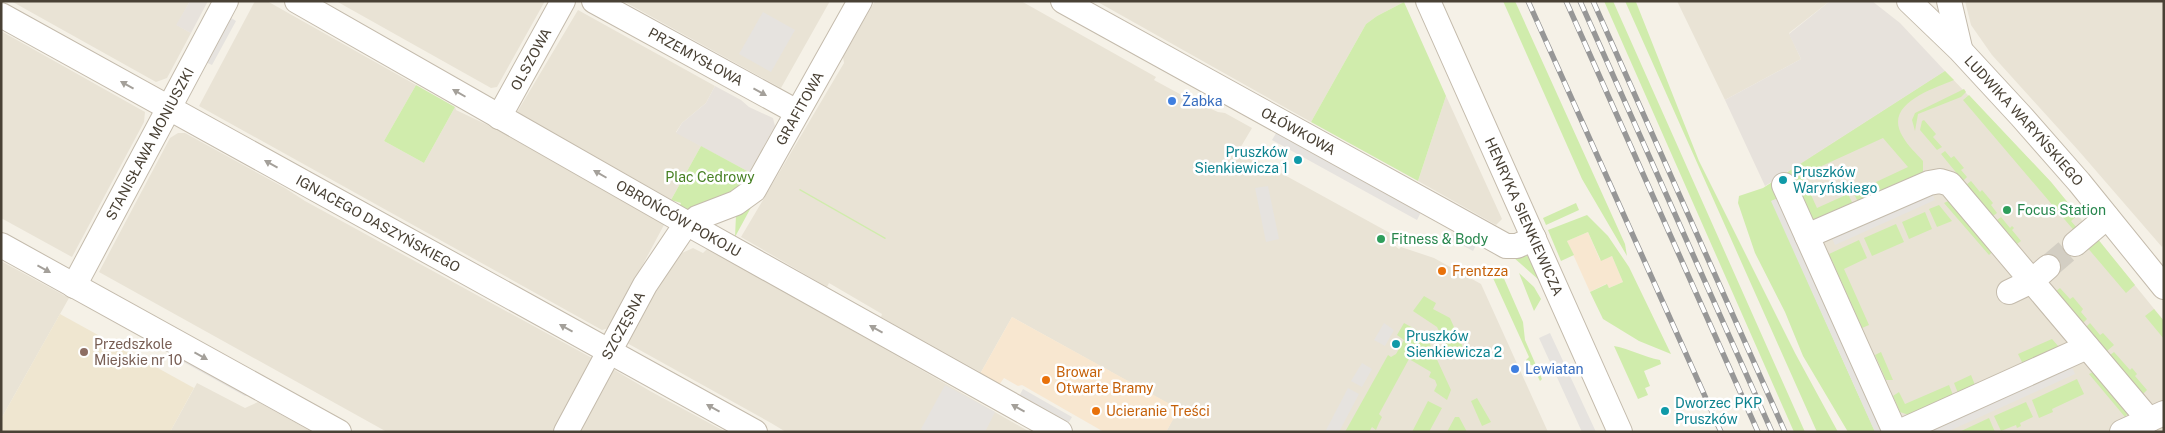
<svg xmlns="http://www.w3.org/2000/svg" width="2165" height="433" viewBox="0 0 2165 433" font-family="'Public Sans',sans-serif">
<rect width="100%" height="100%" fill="#f5f1e7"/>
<path fill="#e9e3d5" d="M 11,1 L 190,1 L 177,25 L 191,33 L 167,78 L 156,82 Z
M 255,1 L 267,1 L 416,85 L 384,141 L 424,163 L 455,107 L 456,110 L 496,129 L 665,223 L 609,328 L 602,330 L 199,106 Z
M 336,1 L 545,1 L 497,87 L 491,88 Z
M 623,1 L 830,1 L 781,88 Z
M 875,1 L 1021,1 L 1156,77 L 1154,80 L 1189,99 L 1218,112 L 1225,113 L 1252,128 L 1239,150 L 1399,238 L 1395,246 L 1399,249 L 1401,247 L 1434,258 L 1481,284 L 1548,432 L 1166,432 L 1178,409 L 1012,317 L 980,374 L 980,372 L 881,317 L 882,314 L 829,283 L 827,287 L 741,237 L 844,63 L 843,57 Z
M 1096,1 L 1404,1 L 1404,2 L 1377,16 L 1366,24 L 1311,122 Z
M 1677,1 L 1775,2 L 1830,1 L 1789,33 L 1801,59 L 1725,100 Z
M 1965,1 L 2164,1 L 2164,243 L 2162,247 L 2078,150 L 1992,55 L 1971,25 Z
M 578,10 L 715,86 L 706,103 L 682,123 L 676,132 L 701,146 L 671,200 L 516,114 Z
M 1,31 L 145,112 L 144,122 L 72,257 L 1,218 Z
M 1945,71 L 2051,182 L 2164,321 L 2164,432 L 1871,432 L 1788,171 Z
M 1446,96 L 1502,219 L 1496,225 L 1418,181 Z
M 178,133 L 185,133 L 285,188 L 305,201 L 592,358 L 552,432 L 387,432 L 99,272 L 170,138 Z
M 693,248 L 703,253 L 708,248 L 1030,432 L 786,432 L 771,423 L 627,343 L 655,291 L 682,253 Z
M 1,261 L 69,298 L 1,419 Z
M 613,369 L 650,391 L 726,432 L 578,432 Z
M 197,383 L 245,408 L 258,402 L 312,432 L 170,432 Z"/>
<path fill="#f8e7d0" d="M 1588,232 L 1600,260 L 1612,256 L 1623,282 L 1609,288 L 1606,284 L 1590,292 L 1567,241 Z
M 1012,317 L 1179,409 L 1166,432 L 1104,432 L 1022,385 L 1018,386 L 1004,378 L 999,385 L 980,374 Z"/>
<path fill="#e7e2dc" d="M 190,1 L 208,1 L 191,33 L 176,25 Z
M 1830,1 L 1872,1 L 1900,23 L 1945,71 L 1765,186 L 1725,100 L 1801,59 L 1789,34 Z
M 715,86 L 741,100 L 749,107 L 773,118 L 775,126 L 749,172 L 676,133 L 682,123 L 706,103 Z"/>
<path fill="#efe6d0" d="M 60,314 L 194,388 L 170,432 L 1,432 L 1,419 Z"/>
<path fill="#d0ecac" d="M 1503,1 L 1515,1 L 1625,244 L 1627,256 L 1582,179 Z
M 1604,1 L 1613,1 L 1805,432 L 1794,432 Z
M 1625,1 L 1636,2 L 1699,161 L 1795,353 L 1838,432 L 1817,432 Z
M 1404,2 L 1446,96 L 1418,181 L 1311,122 L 1366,24 L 1377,16 Z
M 1945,71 L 1954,80 C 1933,89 1882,104 1903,137 C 1908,146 1916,153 1923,161 L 1923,173 L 1881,191 L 1876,182 L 1908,167 L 1883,138 L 1802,175 L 1817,208 L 1848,194 L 1853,204 L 1811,221 L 1783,196 L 1772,201 L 1875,432 L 1848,432 L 1803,356 L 1785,312 L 1755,253 L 1738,203 L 1739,196 L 1763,188 Z
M 416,85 L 455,107 L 424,163 L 384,141 Z
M 1964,89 L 1966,92 L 1961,97 L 1918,114 L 1915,131 L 1912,120 L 1915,113 Z
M 1969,95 L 2051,182 L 2078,215 L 2071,221 L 2077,228 L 2077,234 L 1963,100 Z
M 1924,120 L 1936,134 L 1933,137 L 1942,147 L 1937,150 L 1920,130 L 1922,121 Z
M 701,146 L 749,172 L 745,179 L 749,182 L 743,188 L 691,211 L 678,209 L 681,203 L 671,200 Z
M 1945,151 L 1951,158 L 1954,156 L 1964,168 L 1961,170 L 1967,177 L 1963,181 L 1941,154 Z
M 1971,181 L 1980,192 L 1982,190 L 1993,203 L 1991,205 L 1997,213 L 1993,216 L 1966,185 Z
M 1871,184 L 1876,193 L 1858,202 L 1853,192 Z
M 800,189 L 886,238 L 885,239 L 799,190 Z
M 1954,198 L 1997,248 L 1989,255 L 1944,203 Z
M 755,200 L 735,237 L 736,215 Z
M 1576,203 L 1579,210 L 1546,225 L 1543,218 Z
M 1939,205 L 1952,221 L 1937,227 L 1929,209 Z
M 1925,212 L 1932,229 L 1909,239 L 1902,222 Z
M 1587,215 L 1608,236 L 1629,267 L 1671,354 L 1639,341 L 1603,319 L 1590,292 L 1607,284 L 1609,288 L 1623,282 L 1612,256 L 1601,261 L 1588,232 L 1567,241 L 1574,255 L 1561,261 L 1548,230 Z
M 2001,217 L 2010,228 L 2012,226 L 2014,228 L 2012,230 L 2021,241 L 2017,244 L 1997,220 Z
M 1896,224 L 1904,242 L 1872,256 L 1864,238 Z
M 2097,238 L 2135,285 L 2126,293 L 2086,246 Z
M 1859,240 L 1867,258 L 1844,269 L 1869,325 L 1862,328 L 1829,254 Z
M 1524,255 L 1530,257 L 1540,281 L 1513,257 Z
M 1519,273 L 1534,287 L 1541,299 L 1534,311 Z
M 1502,274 L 1523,322 L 1525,340 L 1542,379 L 1540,381 L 1532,365 L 1526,364 L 1526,360 L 1529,357 L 1493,278 Z
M 2060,288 L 2070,299 L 2073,297 L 2083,309 L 2081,312 L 2087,319 L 2083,323 L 2056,291 Z
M 1424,296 L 1436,303 L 1433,309 L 1450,318 L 1465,352 L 1452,358 L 1437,327 L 1413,311 Z
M 2154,309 L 2164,321 L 2164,339 L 2145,316 Z
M 1404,323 L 1422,333 L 1428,340 L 1451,390 L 1447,400 L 1434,391 L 1437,385 L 1435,380 L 1429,377 L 1431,372 L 1409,359 L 1379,414 L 1382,417 L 1379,423 L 1375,421 L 1379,423 L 1376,430 L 1372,427 L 1369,432 L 1345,432 L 1388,355 L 1391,357 L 1396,354 L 1404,340 L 1397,335 Z
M 2090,323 L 2100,335 L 2103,333 L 2114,345 L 2107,351 L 2086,327 Z
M 2052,339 L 2059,347 L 2023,364 L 2018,354 Z
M 1614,346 C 1630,349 1644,357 1660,360 L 1661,364 L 1644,371 L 1650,386 L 1645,388 L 1648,395 L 1638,399 Z
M 1881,352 L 1893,380 L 1886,380 L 1875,355 Z
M 2114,352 L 2130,370 L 2132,368 L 2137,374 L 2135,376 L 2147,390 L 2143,394 L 2110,355 Z
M 2099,369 L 2128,413 L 2125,417 L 2089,374 Z
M 1971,375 L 1975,385 L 1958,393 L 1954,383 Z
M 2077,379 L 2084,394 L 2052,409 L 2053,412 L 2039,418 L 2032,400 Z
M 1949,385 L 1953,395 L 1909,415 L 1900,412 L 1893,396 L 1899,392 L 1905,404 Z
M 1477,398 L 1491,422 L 1482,426 L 1471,401 Z
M 1428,401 L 1442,408 L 1429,432 L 1412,432 Z
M 2026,402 L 2033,417 L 2020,423 L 2021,426 L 2017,428 L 2016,425 L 2001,431 L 1994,416 Z
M 1455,417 L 1459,417 L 1467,432 L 1447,432 Z
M 1989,418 L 1995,432 L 1959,432 Z"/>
<path fill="#e6e3df" d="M 763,12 L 795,30 L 771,72 L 739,54 Z
M 228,16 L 236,21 L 212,65 L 203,61 Z
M 1279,128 L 1423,208 L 1417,220 L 1272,140 Z
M 1268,186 L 1279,239 L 1266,242 L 1255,188 Z
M 1930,189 L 1935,200 L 1835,245 L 1830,234 Z
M 1783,196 L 1890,432 L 1875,432 L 1771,201 Z
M 1457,228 L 1479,240 L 1473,251 L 1451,239 Z
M 1384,323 L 1394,330 L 1385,346 L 1374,340 Z
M 1550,333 L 1596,432 L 1582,432 L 1539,338 Z
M 175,350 L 254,394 L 245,396 L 178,359 Z
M 1362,363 L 1372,369 L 1362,387 L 1351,381 Z
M 2070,363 L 2075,374 L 1947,432 L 1917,432 Z
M 945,385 L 995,412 L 985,432 L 925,432 L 921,429 Z
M 1348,388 L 1359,394 L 1339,432 L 1325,432 Z
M 1023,389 L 1072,417 L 1066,427 L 1017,400 Z"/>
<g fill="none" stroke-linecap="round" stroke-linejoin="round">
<path stroke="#d3cec3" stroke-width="24" stroke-dasharray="24 12" stroke-linecap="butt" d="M 2048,267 L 2075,244"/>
<g stroke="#c4bbac" stroke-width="26">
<g id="minor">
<path id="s1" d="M 297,1 L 688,224 L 1060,432"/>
<path id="s2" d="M 594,1 L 797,112"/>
<path id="s3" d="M 1063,1 L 1506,246 L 1517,246 L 1534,238"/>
<path id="s4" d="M 1428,1 L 1620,432"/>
<path id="s5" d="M 1909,1 L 1960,50 L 2021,116 L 2079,182 L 2164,287"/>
<path d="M 1949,1 L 1960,48"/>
<path id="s6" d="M 1,15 L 755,432"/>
<path id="s7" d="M 499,117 L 563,1"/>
<path d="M 1784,185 L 1895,432"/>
<path d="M 1807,236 L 1929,183 L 1940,181 L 1950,184 L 2149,420"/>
<path d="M 2075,244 L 2107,217"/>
<path d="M 1,245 L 339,432"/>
<path id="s8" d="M 74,286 L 226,1"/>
<path d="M 2009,292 L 2032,281 L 2048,267"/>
<path id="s9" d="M 566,432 L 645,285 L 682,230 L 697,218 L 736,203 L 754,190 L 860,1"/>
<path d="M 1899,432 L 2087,347"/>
<path d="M 2122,432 L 2164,413"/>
</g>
</g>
<use href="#minor" stroke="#fff" stroke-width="24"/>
<g stroke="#979797" stroke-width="5.5">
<path id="rail" d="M 1528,1 L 1721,432
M 1566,1 L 1758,432
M 1580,1 L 1772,432
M 1593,1 L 1785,432"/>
</g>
<use href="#rail" stroke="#fff" stroke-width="4" stroke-dasharray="11" stroke-linecap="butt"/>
</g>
<defs><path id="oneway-solid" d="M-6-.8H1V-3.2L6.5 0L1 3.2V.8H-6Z" transform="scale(1.25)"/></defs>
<g fill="#a4a09a">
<use href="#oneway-solid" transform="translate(127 85) rotate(-151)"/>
<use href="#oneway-solid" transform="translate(760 92) rotate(29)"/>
<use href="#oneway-solid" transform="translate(459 93) rotate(-150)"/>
<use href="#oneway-solid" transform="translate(271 164) rotate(-151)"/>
<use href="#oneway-solid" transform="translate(600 174) rotate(-150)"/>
<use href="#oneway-solid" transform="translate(44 269) rotate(29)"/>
<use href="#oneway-solid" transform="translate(566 328) rotate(-151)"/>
<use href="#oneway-solid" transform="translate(876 329) rotate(-151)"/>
<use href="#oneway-solid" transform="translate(201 356) rotate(29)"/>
<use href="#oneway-solid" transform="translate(713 408) rotate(-151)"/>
<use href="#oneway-solid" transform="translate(1018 408) rotate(-151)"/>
</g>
<g fill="#3f7fe0" stroke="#fff" stroke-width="2">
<circle cx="1172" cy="101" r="5"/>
<circle cx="1515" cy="369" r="5"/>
</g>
<g fill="#0f9aa8" stroke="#fff" stroke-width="2">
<circle cx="1298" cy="160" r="5"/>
<circle cx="1783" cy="180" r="5"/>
<circle cx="1396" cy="344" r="5"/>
<circle cx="1665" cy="411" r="5"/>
</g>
<g fill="#2e9e5b" stroke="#fff" stroke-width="2">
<circle cx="2007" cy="210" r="5"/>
<circle cx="1381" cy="239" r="5"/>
</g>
<g fill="#e8710a" stroke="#fff" stroke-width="2">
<circle cx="1442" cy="271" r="5"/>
<circle cx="1046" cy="380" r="5"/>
<circle cx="1096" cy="411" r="5"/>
</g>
<circle fill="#8d6e63" stroke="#fff" stroke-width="2" cx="84" cy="352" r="5"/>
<g text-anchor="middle" stroke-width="5" stroke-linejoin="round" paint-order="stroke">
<g font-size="14" fill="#494135" stroke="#fff">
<text dy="5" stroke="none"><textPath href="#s2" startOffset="116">PRZEMYSŁOWA</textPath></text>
<text dy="5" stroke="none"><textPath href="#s7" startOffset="66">OLSZOWA</textPath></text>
<text dy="5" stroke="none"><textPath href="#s9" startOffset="410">GRAFITOWA</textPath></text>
<text dy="5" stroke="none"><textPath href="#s5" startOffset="166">LUDWIKA WARYŃSKIEGO</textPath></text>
<text dy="5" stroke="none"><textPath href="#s3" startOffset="269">OŁÓWKOWA</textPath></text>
<text dy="5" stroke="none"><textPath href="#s8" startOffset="161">STANISŁAWA MONIUSZKI</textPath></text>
<text dy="5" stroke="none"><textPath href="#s4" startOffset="236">HENRYKA SIENKIEWICZA</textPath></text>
<text dy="5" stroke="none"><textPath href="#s1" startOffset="439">OBROŃCÓW POKOJU</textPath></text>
<text dy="5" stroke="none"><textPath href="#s6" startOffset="431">IGNACEGO DASZYŃSKIEGO</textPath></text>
<text dy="5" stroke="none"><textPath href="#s9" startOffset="121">SZCZĘSNA</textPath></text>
</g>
<g font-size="14" fill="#366cbe" stroke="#fff" text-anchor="start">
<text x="1182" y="106">Żabka</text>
<text x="1525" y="374">Lewiatan</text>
</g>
<g font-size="14" fill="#0d838f" stroke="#fff" text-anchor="start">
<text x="1288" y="157" text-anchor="end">Pruszków<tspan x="1288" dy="16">Sienkiewicza 1</tspan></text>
<text x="1793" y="177">Pruszków<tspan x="1793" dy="16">Waryńskiego</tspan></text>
<text x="1406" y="341">Pruszków<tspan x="1406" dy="16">Sienkiewicza 2</tspan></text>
<text x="1675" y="408">Dworzec PKP<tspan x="1675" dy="16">Pruszków</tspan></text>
</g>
<g font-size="14" fill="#478023" stroke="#fff">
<text x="710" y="182">Plac Cedrowy</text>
</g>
<g font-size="14" fill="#27864d" stroke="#fff" text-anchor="start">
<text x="2017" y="215">Focus Station</text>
<text x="1391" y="244">Fitness &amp; Body</text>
</g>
<g font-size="14" fill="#c56008" stroke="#fff" text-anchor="start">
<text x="1452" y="276">Frentzza</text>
<text x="1056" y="377">Browar<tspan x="1056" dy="16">Otwarte Bramy</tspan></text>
<text x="1106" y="416">Ucieranie Treści</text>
</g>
<g font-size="14" fill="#785e54" stroke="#fff" text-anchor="start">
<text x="94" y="349">Przedszkole<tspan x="94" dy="16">Miejskie nr 10</tspan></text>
</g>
</g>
<rect width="2165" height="433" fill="none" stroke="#494135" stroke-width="5"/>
</svg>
